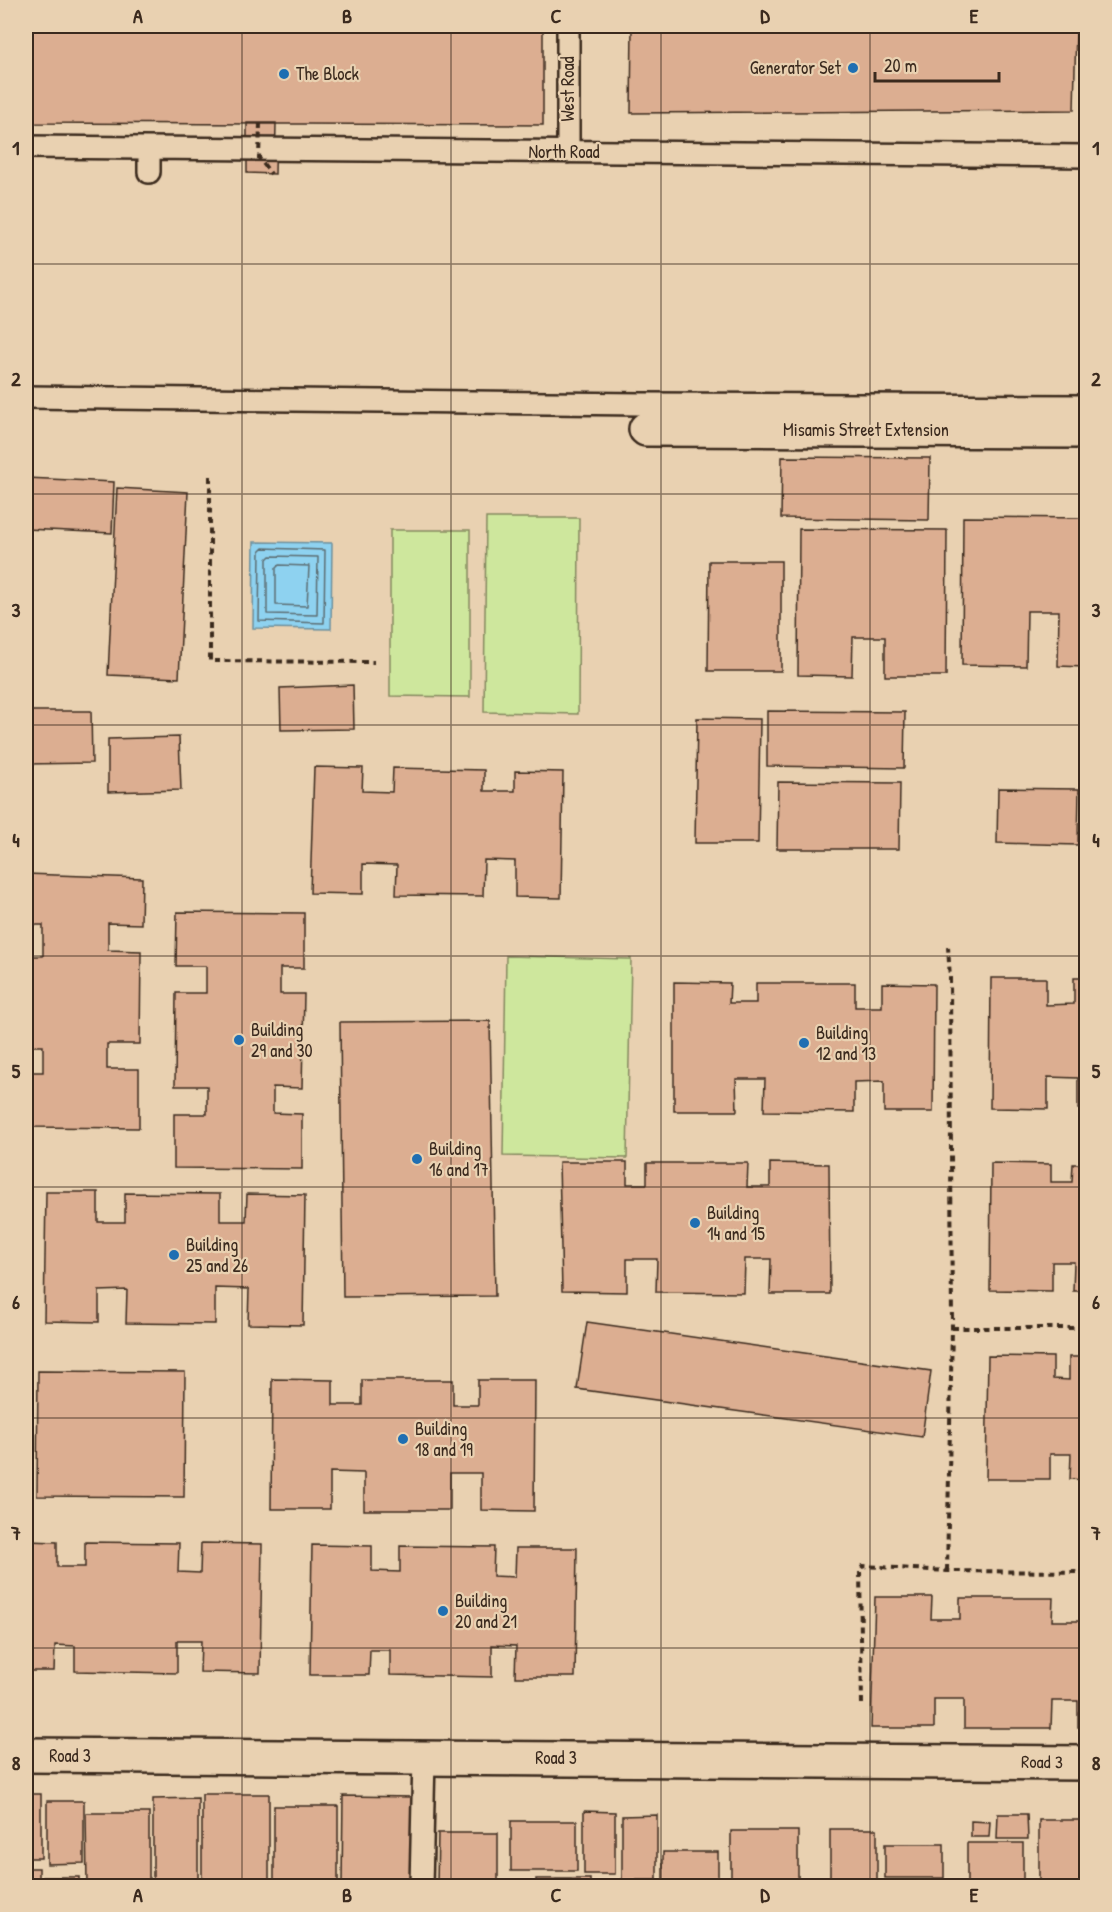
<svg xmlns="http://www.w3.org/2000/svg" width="1112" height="1912" viewBox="0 0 1112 1912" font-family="'Patrick Hand',sans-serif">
<rect width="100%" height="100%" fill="#e9d1b1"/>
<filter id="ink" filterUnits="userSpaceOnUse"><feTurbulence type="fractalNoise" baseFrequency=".0167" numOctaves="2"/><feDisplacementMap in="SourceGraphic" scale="12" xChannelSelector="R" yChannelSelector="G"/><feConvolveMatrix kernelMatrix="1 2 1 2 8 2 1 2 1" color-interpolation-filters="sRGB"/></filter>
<g filter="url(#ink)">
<path fill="#cee79d" stroke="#84885e" stroke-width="1.5" d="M 486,518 L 579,518 L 578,714 L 484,712 Z
M 390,530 L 470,530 L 470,697 L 390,696 Z
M 506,956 L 631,959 L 627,1158 L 503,1156 Z"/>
<path fill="#8ed2f0" stroke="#6d8f9c" stroke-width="1.5" d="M 254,542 L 332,543 L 331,629 L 253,628 Z"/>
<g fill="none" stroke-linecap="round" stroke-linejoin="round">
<path stroke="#5c6d72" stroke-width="1.5" d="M 263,548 L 325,550 L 324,623 L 259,621 L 260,551 Z
M 270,556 L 318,557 L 317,615 L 267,614 L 267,559 Z
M 279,565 L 309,566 L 307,606 L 276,605 L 276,568 Z"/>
</g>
<path fill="#dcae91" stroke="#3b2a1e" stroke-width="1.5" d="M 26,26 L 543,26 L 543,125 L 26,123 Z
M 26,26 L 543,26 L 543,125 L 26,123 Z
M 632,26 L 1076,26 L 1074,110 L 631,113 Z
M 247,123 L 276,123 L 275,174 L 247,173 Z
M 782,457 L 930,458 L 929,520 L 781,518 Z
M 26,478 L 114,482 L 112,533 L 26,529 Z
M 117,488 L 188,492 L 179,678 L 108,675 Z
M 963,517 L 1086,518 L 1086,667 L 1058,666 L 1059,611 L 1027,611 L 1026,666 L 962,665 Z
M 799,529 L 947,530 L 946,676 L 885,676 L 885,637 L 853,637 L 852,676 L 798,675 Z
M 709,561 L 781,561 L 781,671 L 708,671 Z
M 353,685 L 354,729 L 281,730 L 280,688 Z
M 26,711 L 91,711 L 92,763 L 26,764 Z
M 767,711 L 905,712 L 904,768 L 767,766 Z
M 697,718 L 760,719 L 758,843 L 695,843 Z
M 179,737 L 181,790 L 108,792 L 108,739 Z
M 314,767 L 363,768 L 362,791 L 392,792 L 393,768 L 484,770 L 484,791 L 515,791 L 515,771 L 563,772 L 561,898 L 515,897 L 515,861 L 484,860 L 483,896 L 396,895 L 397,865 L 363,864 L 363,894 L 310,893 Z
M 778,782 L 900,783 L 899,849 L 777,849 Z
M 998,788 L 1079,789 L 1078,845 L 997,843 Z
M 26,874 L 142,878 L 141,924 L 108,923 L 108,950 L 141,951 L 140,1044 L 107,1044 L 107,1069 L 139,1069 L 139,1128 L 26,1127 L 26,1072 L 43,1072 L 43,1046 L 26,1046 L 26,956 L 43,956 L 43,925 L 26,925 Z
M 177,912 L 304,913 L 304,968 L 280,968 L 280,994 L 304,994 L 302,1088 L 273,1087 L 273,1113 L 302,1114 L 302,1169 L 174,1168 L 174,1114 L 207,1114 L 207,1086 L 175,1086 L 176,993 L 206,993 L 206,966 L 176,966 Z
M 991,978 L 1046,978 L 1046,1005 L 1074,1004 L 1074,978 L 1086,978 L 1086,1109 L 1078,1109 L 1078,1078 L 1048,1077 L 1048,1109 L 990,1108 Z
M 674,982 L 730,983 L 729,1003 L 756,1003 L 756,983 L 855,983 L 855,1007 L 882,1007 L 882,983 L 934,984 L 933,1112 L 884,1112 L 884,1081 L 854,1082 L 854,1112 L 764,1111 L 765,1079 L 736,1079 L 737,1111 L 674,1111 Z
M 490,1021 L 495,1296 L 343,1297 L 340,1022 Z
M 559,1162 L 627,1162 L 627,1184 L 647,1184 L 647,1163 L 748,1163 L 747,1187 L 770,1187 L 770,1163 L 829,1164 L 830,1294 L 770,1294 L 771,1259 L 745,1259 L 744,1293 L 656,1292 L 657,1259 L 627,1259 L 627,1292 L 562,1291 Z
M 991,1163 L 1051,1164 L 1051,1182 L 1072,1182 L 1073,1164 L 1086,1164 L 1086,1291 L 1073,1291 L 1074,1262 L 1052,1262 L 1052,1291 L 990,1290 Z
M 46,1192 L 98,1192 L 98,1222 L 125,1222 L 125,1193 L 220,1194 L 220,1221 L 246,1221 L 247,1194 L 305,1195 L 303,1325 L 248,1324 L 249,1289 L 215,1288 L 215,1324 L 126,1323 L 127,1290 L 99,1291 L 99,1322 L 44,1321 Z
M 587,1322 L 931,1371 L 922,1437 L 577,1389 Z
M 988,1356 L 1053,1357 L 1053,1379 L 1069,1380 L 1069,1357 L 1086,1357 L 1086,1480 L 1070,1479 L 1071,1454 L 1050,1454 L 1050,1479 L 986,1479 Z
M 38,1371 L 185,1372 L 184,1497 L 37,1496 Z
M 272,1379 L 333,1380 L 333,1405 L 362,1405 L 362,1380 L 453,1380 L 453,1405 L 478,1405 L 478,1380 L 535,1380 L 534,1511 L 481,1510 L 481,1473 L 450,1473 L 450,1510 L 364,1510 L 364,1473 L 330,1472 L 330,1509 L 271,1509 Z
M 26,1541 L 57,1542 L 57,1567 L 85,1567 L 85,1542 L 179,1543 L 178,1572 L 200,1573 L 201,1543 L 262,1544 L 260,1673 L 200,1672 L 201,1641 L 177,1641 L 177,1673 L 75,1671 L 75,1646 L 55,1645 L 54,1671 L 26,1671 Z
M 312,1545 L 372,1546 L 372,1571 L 400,1572 L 400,1546 L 494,1547 L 493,1576 L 515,1577 L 516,1548 L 577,1548 L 575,1677 L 515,1677 L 516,1646 L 492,1645 L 492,1677 L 390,1675 L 390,1650 L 370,1650 L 369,1675 L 310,1675 Z
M 875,1597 L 932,1597 L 931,1619 L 960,1619 L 960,1598 L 1053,1598 L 1052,1621 L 1082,1621 L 1082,1601 L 1086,1601 L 1086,1727 L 1078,1727 L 1078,1701 L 1052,1701 L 1051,1728 L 964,1728 L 964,1699 L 934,1699 L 934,1728 L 871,1728 Z
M 26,1794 L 41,1794 L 41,1858 L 26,1858 Z
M 202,1794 L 269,1794 L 269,1886 L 202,1886 Z
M 343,1796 L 413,1797 L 412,1886 L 342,1886 Z
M 198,1798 L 198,1886 L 153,1886 L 153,1799 Z
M 47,1801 L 84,1801 L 84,1863 L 47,1864 Z
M 274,1806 L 338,1806 L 338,1886 L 274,1886 Z
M 584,1811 L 615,1812 L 615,1874 L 584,1874 Z
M 86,1813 L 149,1813 L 149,1886 L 87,1886 Z
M 998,1814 L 1027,1814 L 1028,1839 L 997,1839 Z
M 657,1815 L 657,1880 L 622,1880 L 622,1816 Z
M 1039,1820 L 1086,1820 L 1086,1886 L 1039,1886 Z
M 511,1821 L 577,1821 L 577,1871 L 511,1871 Z
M 971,1821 L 990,1822 L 989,1837 L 971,1837 Z
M 830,1829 L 877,1829 L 877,1886 L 830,1886 Z
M 731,1831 L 798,1831 L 798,1886 L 731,1886 Z
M 438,1833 L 498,1833 L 498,1886 L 437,1886 Z
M 967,1843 L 1023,1843 L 1023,1886 L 967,1886 Z
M 885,1844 L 944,1844 L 944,1878 L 885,1878 Z
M 663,1852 L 718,1852 L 718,1886 L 663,1886 Z
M 26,1868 L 39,1868 L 39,1886 L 26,1886 Z
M 43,1877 L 79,1877 L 79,1886 L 43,1886 Z
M 536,1879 L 590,1879 L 590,1886 L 536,1886 Z"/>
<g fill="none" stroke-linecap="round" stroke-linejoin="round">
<g stroke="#3b2a1e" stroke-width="26">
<path id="service" d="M 568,26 L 568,152
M 26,147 L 1086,156
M 149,172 L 149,149
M 26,397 L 642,404 L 1086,406
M 421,1886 L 424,1758"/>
</g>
<g stroke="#3b2a1e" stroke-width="38">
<path id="minor" d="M 646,429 L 1086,431
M 26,1755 L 1086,1763"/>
</g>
<path stroke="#3b2a1e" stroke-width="4" stroke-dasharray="6 4.5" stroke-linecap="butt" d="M 210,476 L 210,661 L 374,662
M 952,1328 L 1086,1328
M 947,1571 L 952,1328 L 950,978 L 948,947
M 862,1704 L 860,1570 L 863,1566 L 947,1571 L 1086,1572"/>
<use href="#service" stroke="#e9d1b1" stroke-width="21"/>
<use href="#minor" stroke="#e9d1b1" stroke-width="33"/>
<path stroke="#3b2a1e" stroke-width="4" stroke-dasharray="6 4.5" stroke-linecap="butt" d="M 260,123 L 259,158 L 271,174"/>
</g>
</g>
<path fill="none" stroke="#3b2a1e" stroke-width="1.5" stroke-opacity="0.55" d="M 242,26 L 242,1886M 451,26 L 451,1886M 661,26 L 661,1886M 870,26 L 870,1886M 26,264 L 1086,264M 26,494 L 1086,494M 26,725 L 1086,725M 26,956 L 1086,956M 26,1187 L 1086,1187M 26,1418 L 1086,1418M 26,1648 L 1086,1648"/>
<g fill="#1f6fb2" stroke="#e9d1b1" stroke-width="2">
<circle cx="853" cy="68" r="6"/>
<circle cx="284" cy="74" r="6"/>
<circle cx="239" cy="1040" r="6"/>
<circle cx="804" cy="1043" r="6"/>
<circle cx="417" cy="1159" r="6"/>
<circle cx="695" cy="1223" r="6"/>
<circle cx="174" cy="1255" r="6"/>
<circle cx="403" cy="1439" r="6"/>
<circle cx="443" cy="1611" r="6"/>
</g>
<g text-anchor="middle" stroke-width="4.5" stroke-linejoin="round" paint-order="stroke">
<g font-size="18" fill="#3b2a1e" stroke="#e9d1b1" text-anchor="start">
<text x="841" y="74" text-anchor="end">Generator Set</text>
<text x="296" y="80">The Block</text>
<text x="251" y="1036">Building<tspan x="251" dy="21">29 and 30</tspan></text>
<text x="816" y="1039">Building<tspan x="816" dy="21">12 and 13</tspan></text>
<text x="429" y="1155">Building<tspan x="429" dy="21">16 and 17</tspan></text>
<text x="707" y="1219">Building<tspan x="707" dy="21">14 and 15</tspan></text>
<text x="186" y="1251">Building<tspan x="186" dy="21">25 and 26</tspan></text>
<text x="415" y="1435">Building<tspan x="415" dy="21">18 and 19</tspan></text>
<text x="455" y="1607">Building<tspan x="455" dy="21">20 and 21</tspan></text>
</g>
<g font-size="18" fill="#3b2a1e" stroke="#e9d1b1">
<text transform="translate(568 89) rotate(-90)" y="6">West Road</text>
<text x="564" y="158">North Road</text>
<text x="866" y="436">Misamis Street Extension</text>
<text x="70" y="1762">Road 3</text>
<text x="556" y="1764">Road 3</text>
<text transform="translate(1042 1762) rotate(1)" y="6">Road 3</text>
</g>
</g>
<rect width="1112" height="1912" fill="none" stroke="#e9d1b1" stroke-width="66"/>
<path d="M875 72v9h124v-9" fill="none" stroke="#3b2a1e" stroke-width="3"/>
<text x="884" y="72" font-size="18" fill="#3b2a1e" stroke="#e9d1b1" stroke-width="4.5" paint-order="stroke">20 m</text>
<rect x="33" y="33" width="1046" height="1846" fill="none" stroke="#3b2a1e" stroke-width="2"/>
<g font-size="20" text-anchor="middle" font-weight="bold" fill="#3b2a1e">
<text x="138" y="23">A</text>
<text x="347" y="23">B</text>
<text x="556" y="23">C</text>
<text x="765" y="23">D</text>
<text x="974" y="23">E</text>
<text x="16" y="155">1</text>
<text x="1096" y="155">1</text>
<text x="16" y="386">2</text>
<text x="1096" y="386">2</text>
<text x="16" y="617">3</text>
<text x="1096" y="617">3</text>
<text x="16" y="847">4</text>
<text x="1096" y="847">4</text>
<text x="16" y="1078">5</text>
<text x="1096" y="1078">5</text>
<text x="16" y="1309">6</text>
<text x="1096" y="1309">6</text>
<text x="16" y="1540">7</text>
<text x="1096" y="1540">7</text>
<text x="16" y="1770">8</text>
<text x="1096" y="1770">8</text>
<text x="138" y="1902">A</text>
<text x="347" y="1902">B</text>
<text x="556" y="1902">C</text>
<text x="765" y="1902">D</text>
<text x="974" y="1902">E</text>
</g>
</svg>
